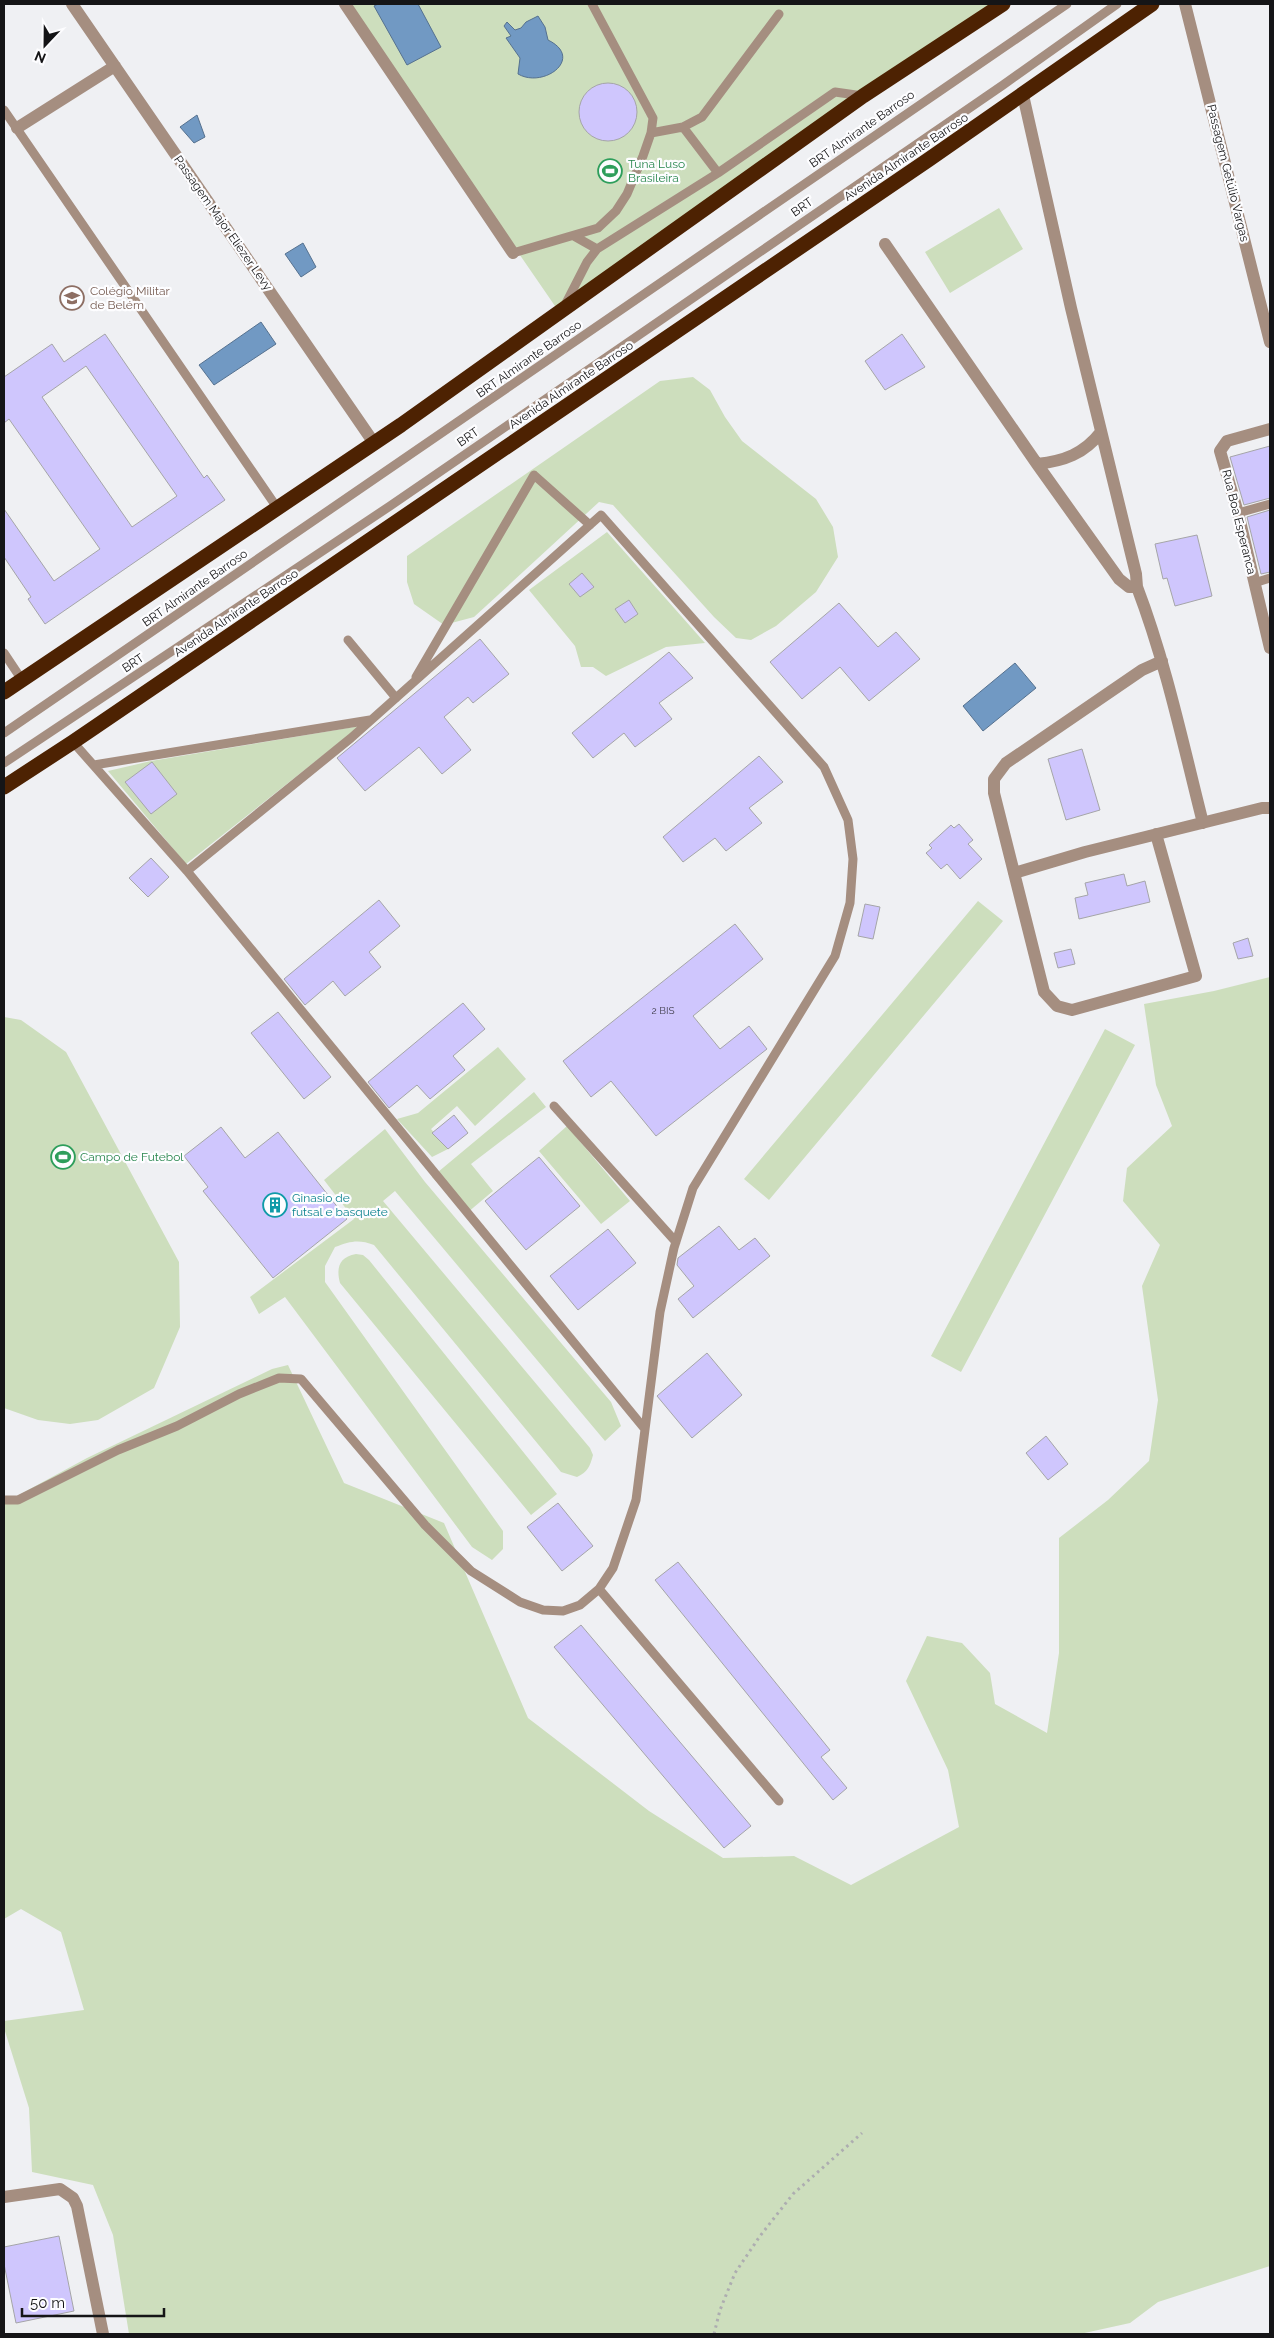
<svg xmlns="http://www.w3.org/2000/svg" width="1274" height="2338" viewBox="0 0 1274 2338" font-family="Raleway,sans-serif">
<rect width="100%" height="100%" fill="#eff0f3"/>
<path fill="#cddebd" d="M 347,4 L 999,4 L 561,312 L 555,306 Z
M 999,208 L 1023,249 L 950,293 L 925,252 Z
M 693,377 L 710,390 L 725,417 L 742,441 L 816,499 L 833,527 L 838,557 L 816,592 L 776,626 L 751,640 L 736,638 L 714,617 L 613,505 L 599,502 L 474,617 L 444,625 L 414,604 L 407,582 L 407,556 L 660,381 Z
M 607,532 L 705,643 L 666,647 L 606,676 L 593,667 L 581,667 L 575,646 L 529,590 Z
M 360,726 L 186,864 L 108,771 L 151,761 Z
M 978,901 L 1003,921 L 769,1200 L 744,1179 Z
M 1270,977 L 1270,2266 L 1158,2302 L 1130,2323 L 1080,2334 L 129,2334 L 113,2235 L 93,2185 L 32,2172 L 29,2108 L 4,2028 L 4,2021 L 84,2010 L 61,1932 L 21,1909 L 4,1919 L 4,1503 L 87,1458 L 272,1369 L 288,1365 L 344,1483 L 444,1523 L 528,1718 L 649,1811 L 723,1858 L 794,1856 L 851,1885 L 959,1827 L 948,1770 L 906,1681 L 927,1636 L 962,1643 L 990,1673 L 995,1704 L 1047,1733 L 1059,1653 L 1059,1538 L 1108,1500 L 1149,1461 L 1158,1400 L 1142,1286 L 1160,1245 L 1123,1201 L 1127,1168 L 1172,1126 L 1156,1085 L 1144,1004 L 1214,991 Z
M 4,1017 L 21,1020 L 66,1052 L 179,1262 L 180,1327 L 154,1388 L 98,1420 L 70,1424 L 38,1420 L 4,1408 Z
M 1105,1029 L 1135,1045 L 961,1372 L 931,1356 Z
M 498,1047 L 526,1079 L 475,1126 L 457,1106 L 431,1129 L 448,1149 L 432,1157 L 397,1119 L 418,1113 Z
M 534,1092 L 546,1107 L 471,1164 L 493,1191 L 467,1213 L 432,1177 Z
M 567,1126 L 630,1201 L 601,1224 L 539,1151 Z
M 385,1129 L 425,1182 L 611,1402 L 621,1426 L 605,1441 L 395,1191 L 383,1201 L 590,1448 L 593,1455 C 590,1466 588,1472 577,1477 L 561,1472 L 374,1245 C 359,1239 350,1241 335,1247 L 325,1266 L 325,1282 L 503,1531 L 503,1549 L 492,1560 L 472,1547 L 285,1297 L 259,1314 L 250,1297 L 354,1219 L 324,1180 Z
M 356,1254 L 363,1255 L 369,1260 L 557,1494 L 531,1515 L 340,1283 C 336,1268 339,1257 356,1254 Z"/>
<path fill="#7199c3" stroke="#55718f" d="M 378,4 L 418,4 L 441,47 L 407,65 L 374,6 Z
M 538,16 L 545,27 L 548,40 C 585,58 544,89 518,74 L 520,58 L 506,38 L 511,36 L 504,26 L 507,22 L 515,30 L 521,28 L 526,22 Z
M 197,115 L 205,137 L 194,143 L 180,127 Z
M 303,243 L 316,267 L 301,277 L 285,254 Z
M 261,322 L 276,344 L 214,385 L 199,365 Z
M 1015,663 L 1036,688 L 983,731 L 963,706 Z"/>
<path fill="#cfc6fd" stroke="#a5a5a8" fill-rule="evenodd" d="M579 112a29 29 0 1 1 58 0a29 29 0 1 1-58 0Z
M 105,334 L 204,478 L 207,475 L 225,500 L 45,624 L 28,599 L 31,597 L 4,557 L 4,509 L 54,581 L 100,549 L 9,419 L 4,423 L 4,377 L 52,344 L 64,362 ZM 86,366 L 177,496 L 132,527 L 42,397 Z
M 902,334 L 925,367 L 885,390 L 865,361 Z
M 1270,446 L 1270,498 L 1244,505 L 1230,457 Z
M 1270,510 L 1270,572 L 1261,574 L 1247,517 Z
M 1197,535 L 1212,596 L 1175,606 L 1167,578 L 1163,579 L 1155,544 Z
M 582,573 L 594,587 L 580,597 L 569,584 Z
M 629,600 L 638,614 L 625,623 L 615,609 Z
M 839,603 L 878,647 L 896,632 L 920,659 L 869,701 L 840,667 L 802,699 L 770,662 Z
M 480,639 L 509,674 L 473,703 L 468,697 L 444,717 L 471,750 L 442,774 L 419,747 L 365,791 L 337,758 Z
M 669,652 L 693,678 L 659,703 L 672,719 L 635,747 L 624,733 L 593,758 L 572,733 Z
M 1082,749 L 1100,810 L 1066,820 L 1048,759 Z
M 759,756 L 783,782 L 749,808 L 762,823 L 726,851 L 715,838 L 683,862 L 663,837 Z
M 152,762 L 177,794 L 151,814 L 125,782 Z
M 959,824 L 973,840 L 968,844 L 982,859 L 960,879 L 947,864 L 941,869 L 926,853 L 932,848 L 929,845 L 951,825 L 954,828 Z
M 151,858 L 169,877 L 148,897 L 129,878 Z
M 1124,874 L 1127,886 L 1145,881 L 1150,902 L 1079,919 L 1075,898 L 1088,895 L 1085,883 Z
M 379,900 L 400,926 L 369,952 L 381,967 L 345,996 L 333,981 L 305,1005 L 284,979 Z
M 865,904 L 880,907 L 873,939 L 858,936 Z
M 735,924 L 763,959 L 693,1016 L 720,1049 L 749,1026 L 767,1049 L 656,1136 L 611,1081 L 591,1097 L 563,1061 Z
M 1248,938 L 1253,956 L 1238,959 L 1233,943 Z
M 1071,949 L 1075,964 L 1058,968 L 1054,953 Z
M 463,1003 L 485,1029 L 453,1056 L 465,1070 L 430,1099 L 417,1085 L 389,1108 L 368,1082 Z
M 278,1012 L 331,1077 L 304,1099 L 251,1033 Z
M 454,1115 L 468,1133 L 448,1149 L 432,1133 Z
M 221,1127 L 245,1158 L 278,1132 L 347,1219 L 273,1278 L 203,1191 L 208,1187 L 184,1156 Z
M 539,1157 L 580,1206 L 526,1250 L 485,1201 Z
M 719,1226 L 739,1250 L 755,1238 L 770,1256 L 693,1318 L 678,1299 L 694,1286 L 677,1265 L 678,1258 Z
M 608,1229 L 636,1263 L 578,1310 L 550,1276 Z
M 707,1353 L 742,1395 L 692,1438 L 657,1396 Z
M 1046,1436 L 1068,1464 L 1048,1480 L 1026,1453 Z
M 558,1503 L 593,1546 L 562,1571 L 527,1527 Z
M 678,1562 L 830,1750 L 821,1757 L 847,1788 L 833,1800 L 655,1580 Z
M 581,1625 L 751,1826 L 724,1848 L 554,1647 Z
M 59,2236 L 74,2311 L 16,2323 L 4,2264 L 4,2247 Z"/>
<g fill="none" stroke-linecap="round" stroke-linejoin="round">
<path stroke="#adadb0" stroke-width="3" stroke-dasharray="2.5 4" stroke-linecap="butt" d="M 714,2334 L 720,2310 L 735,2273 L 760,2236 L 793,2194 L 862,2133"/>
<path stroke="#a58e80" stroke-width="9" d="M 4,110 L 278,509
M 683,127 L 718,173
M 651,133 L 683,127 L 702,117 L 779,14
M 574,236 L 597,249
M 513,253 L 598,228 L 616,211 L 627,194 L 643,156 L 651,133 L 653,118 L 592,4
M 565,305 L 587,262 L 597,249 L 718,173 L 835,92 L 863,96
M 1238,513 L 1270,504
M 1254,583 L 1270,578
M 348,640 L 396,698
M 4,653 L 22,680
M 416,677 L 534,475 L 590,525
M 4,733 L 1067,4
M 73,742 L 187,871 L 644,1428
M 4,763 L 390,506 L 1003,85 L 1117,4
M 94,765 L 370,720
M 187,871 L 351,738 L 601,515 L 824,767 L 848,820 L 853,859 L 850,903 L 835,956 L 693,1188 L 674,1248 L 660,1312 L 636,1500 L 613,1568 L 599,1589 L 779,1801
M 554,1106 L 676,1242
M 4,1500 L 18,1500 L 118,1450 L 177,1426 L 239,1394 L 279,1378 L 301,1379 L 425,1525 L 471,1571 L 520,1602 L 543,1610 L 563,1611 L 580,1605 L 599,1589"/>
<path stroke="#a58e80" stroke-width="12" d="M 72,4 L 374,443
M 345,4 L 513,253
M 1185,4 L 1270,342
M 17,128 L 115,66
M 885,244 L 1037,464 L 1119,579 L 1129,587 L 1137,587 L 1136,574 L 1071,308 L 1023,95
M 1270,429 L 1227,441 L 1220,451 L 1238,513 L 1270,648
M 1037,464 C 1064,461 1084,454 1101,432
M 1137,587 C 1166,663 1183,744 1203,823
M 1156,834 L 1196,976 L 1072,1010 L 1057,1006 L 1044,992 L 994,793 L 994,779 L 1006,763 L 1142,670 L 1162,661
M 1014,873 L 1085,852 L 1262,808 L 1270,808
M 4,2197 L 60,2189 L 73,2198 L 77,2206 L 103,2334"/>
<path stroke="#4d2202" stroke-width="15" d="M 4,692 L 401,425 L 863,96 L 1003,4
M 4,787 L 73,742 L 928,160 L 1152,4"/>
</g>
<defs>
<g id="stadium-ring" transform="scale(1.25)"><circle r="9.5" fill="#fdfdff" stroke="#2e9e5b" stroke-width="1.5"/><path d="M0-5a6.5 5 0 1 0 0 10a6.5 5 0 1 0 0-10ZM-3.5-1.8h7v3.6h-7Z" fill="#2e9e5b"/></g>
<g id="school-ring" transform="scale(1.25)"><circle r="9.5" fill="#fdfdff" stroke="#8d6e63" stroke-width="1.5"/><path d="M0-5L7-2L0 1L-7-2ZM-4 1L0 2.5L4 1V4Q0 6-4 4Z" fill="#8d6e63"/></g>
<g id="building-ring" transform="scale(1.25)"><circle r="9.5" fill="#fdfdff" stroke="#0f9aa8" stroke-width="1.5"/><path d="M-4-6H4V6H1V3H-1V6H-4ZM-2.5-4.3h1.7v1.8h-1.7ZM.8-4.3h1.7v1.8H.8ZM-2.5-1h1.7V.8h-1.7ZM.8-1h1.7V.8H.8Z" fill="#0f9aa8"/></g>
</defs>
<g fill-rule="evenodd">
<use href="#stadium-ring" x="610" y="171"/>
<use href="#school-ring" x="72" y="298"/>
<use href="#stadium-ring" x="63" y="1157"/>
<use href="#building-ring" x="275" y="1205"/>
</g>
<g text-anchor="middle" stroke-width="4.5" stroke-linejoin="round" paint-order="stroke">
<g font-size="10" fill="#444150">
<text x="663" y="1014">2 BIS</text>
</g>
<g font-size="12" fill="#151517" stroke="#fdfdff">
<text transform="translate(862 129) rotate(-35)" y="4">BRT Almirante Barroso</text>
<text transform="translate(906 157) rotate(-34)" y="4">Avenida Almirante Barroso</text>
<text transform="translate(1228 173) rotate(76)" y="4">Passagem Getúlio Vargas</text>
<text transform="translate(802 207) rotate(-35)" y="4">BRT</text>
<text transform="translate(223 223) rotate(55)" y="4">Passagem Major Eliezer Levy</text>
<text transform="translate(529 359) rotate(-35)" y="4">BRT Almirante Barroso</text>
<text transform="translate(571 385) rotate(-34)" y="4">Avenida Almirante Barroso</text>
<text transform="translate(468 437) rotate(-35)" y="4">BRT</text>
<text transform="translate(1239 522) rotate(76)" y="4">Rua Boa Esperanca</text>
<text transform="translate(195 588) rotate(-35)" y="4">BRT Almirante Barroso</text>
<text transform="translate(236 613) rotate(-34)" y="4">Avenida Almirante Barroso</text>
<text transform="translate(133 663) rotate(-34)" y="4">BRT</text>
</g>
<g font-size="12" fill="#27864d" stroke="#fdfdff" text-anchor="start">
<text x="628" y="168">Tuna Luso<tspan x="628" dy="14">Brasileira</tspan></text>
<text x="80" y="1161">Campo de Futebol</text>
</g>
<g font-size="12" fill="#785e54" stroke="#fdfdff" text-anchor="start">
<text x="90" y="295">Colégio Militar<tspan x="90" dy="14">de Belém</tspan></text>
</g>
<g font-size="12" fill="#0d838f" stroke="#fdfdff" text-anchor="start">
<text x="292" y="1202">Ginasio de<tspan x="292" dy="14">futsal e basquete</tspan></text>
</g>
</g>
<rect width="1274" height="2338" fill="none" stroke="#151517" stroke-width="10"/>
<g transform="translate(45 45) rotate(202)" stroke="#fdfdff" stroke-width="4" paint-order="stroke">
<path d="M0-4L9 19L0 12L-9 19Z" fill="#151517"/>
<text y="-8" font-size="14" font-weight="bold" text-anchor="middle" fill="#151517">N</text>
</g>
<path d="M22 2308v8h142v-8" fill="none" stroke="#151517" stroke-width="2.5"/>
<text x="30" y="2308" font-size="15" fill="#151517" stroke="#fdfdff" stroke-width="4" paint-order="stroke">50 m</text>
</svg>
